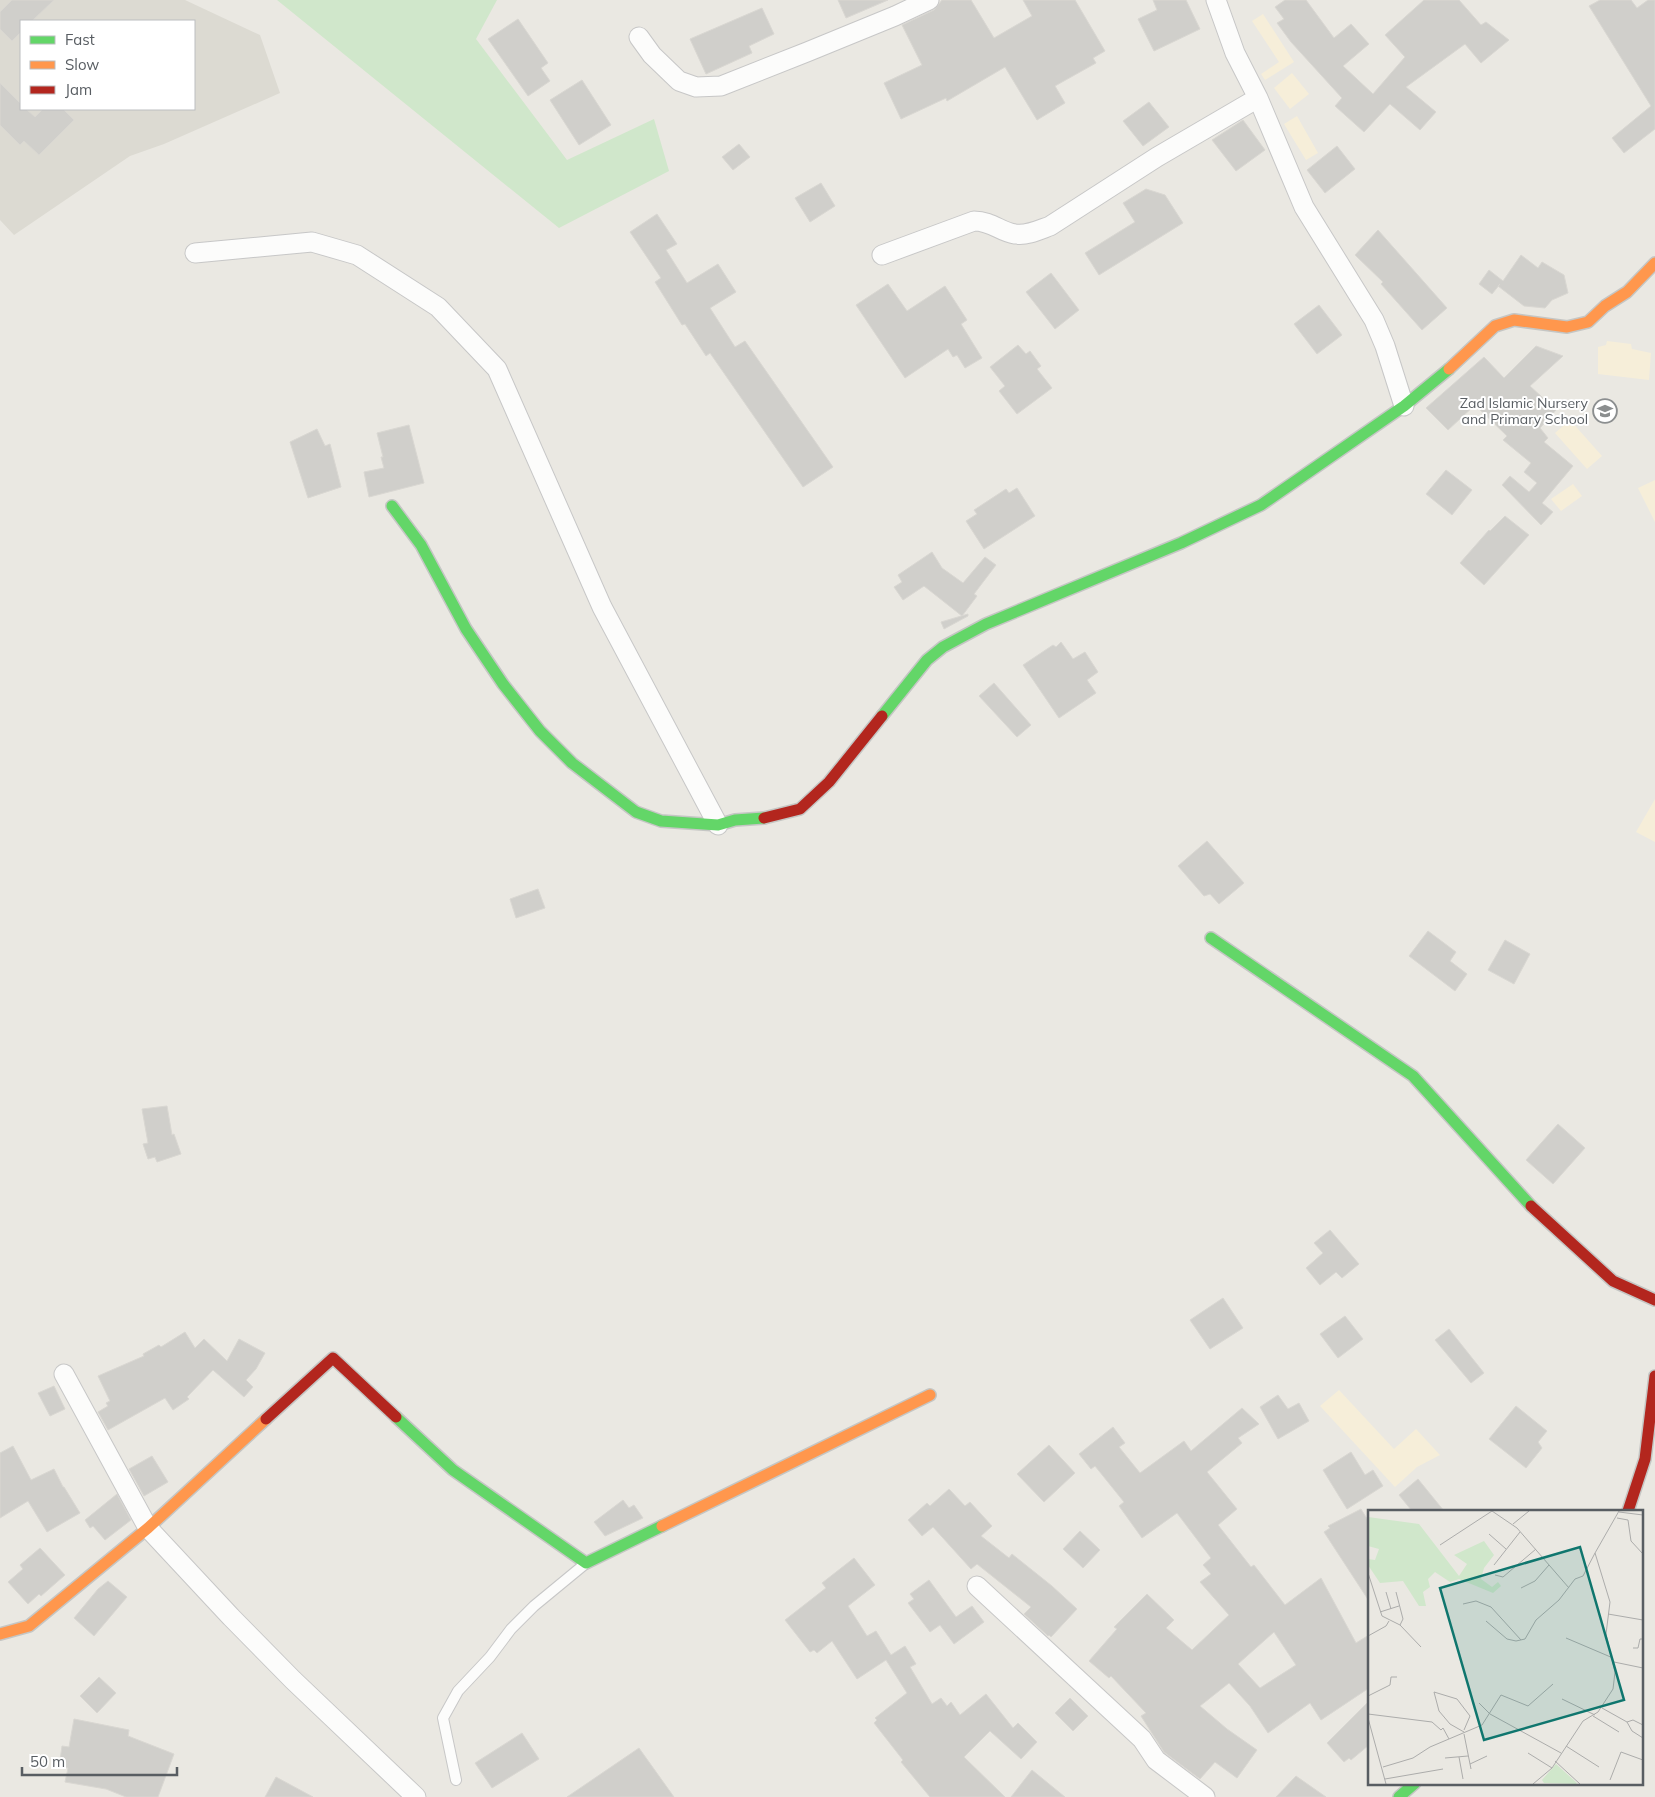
<svg xmlns="http://www.w3.org/2000/svg" width="1655" height="1797" viewBox="0 0 1655 1797" font-family="Mulish,sans-serif">
<rect width="100%" height="100%" fill="#eae8e2"/>
<path fill="#f6eed9" d="M 1263,14 L 1294,62 L 1265,80 L 1261,74 L 1279,62 L 1252,21 Z
M 1292,73 L 1309,94 L 1290,109 L 1274,88 Z
M 1297,116 L 1318,153 L 1306,160 L 1284,124 Z
M 1607,341 L 1631,344 L 1632,349 L 1651,353 L 1649,380 L 1598,374 L 1598,347 L 1606,345 Z
M 1570,420 L 1602,456 L 1587,469 L 1555,433 Z
M 1655,480 L 1655,522 L 1638,488 Z
M 1573,484 L 1582,496 L 1561,511 L 1551,499 Z
M 1655,799 L 1655,842 L 1636,832 Z
M 1339,1390 L 1394,1449 L 1416,1429 L 1440,1455 L 1417,1467 L 1395,1487 L 1320,1406 Z"/>
<path fill="#dcdad2" fill-rule="evenodd" d="M 0,0 L 185,0 L 260,35 L 280,93 L 164,144 L 130,156 L 14,235 L 0,220 ZM 21,21 L 194,21 L 194,109 L 21,109 Z"/>
<path fill="#d0e7cb" d="M 277,0 L 497,0 L 476,39 L 567,160 L 654,119 L 669,171 L 559,228 Z"/>
<path fill="#d0cfcb" stroke="#d9d7d2" fill-rule="evenodd" d="M 12,0 L 54,0 L 32,21 L 21,21 L 21,32 L 12,41 L 0,29 L 0,12 Z
M 838,0 L 888,0 L 846,18 Z
M 942,0 L 971,0 L 994,38 L 1032,16 L 1023,0 L 1075,0 L 1105,51 L 1093,58 L 1096,63 L 1055,86 L 1065,103 L 1037,120 L 1005,67 L 947,101 L 946,98 L 901,119 L 884,83 L 922,65 L 902,25 L 934,10 Z
M 1153,0 L 1186,0 L 1200,29 L 1154,51 L 1138,19 L 1157,10 Z
M 1285,0 L 1306,0 L 1334,38 L 1351,24 L 1369,44 L 1343,66 L 1373,94 L 1405,57 L 1385,35 L 1424,0 L 1459,0 L 1481,25 L 1486,22 L 1509,40 L 1481,63 L 1465,44 L 1406,87 L 1436,112 L 1420,130 L 1390,104 L 1364,132 L 1335,106 L 1342,98 L 1291,42 L 1277,23 L 1284,19 L 1275,7 Z
M 1600,0 L 1631,0 L 1637,8 L 1648,0 L 1655,0 L 1655,129 L 1624,153 L 1612,138 L 1651,106 L 1589,6 Z
M 762,8 L 774,34 L 749,46 L 752,53 L 706,74 L 690,39 Z
M 518,19 L 548,63 L 541,68 L 550,81 L 528,96 L 488,39 Z
M 582,80 L 611,125 L 579,145 L 550,100 Z
M 0,83 L 21,104 L 21,109 L 26,109 L 35,117 L 43,109 L 63,109 L 74,120 L 39,155 L 24,141 L 20,145 L 0,125 Z
M 1149,102 L 1169,127 L 1143,146 L 1123,121 Z
M 1243,120 L 1265,150 L 1236,171 L 1212,140 Z
M 739,144 L 750,157 L 733,170 L 722,157 Z
M 1337,146 L 1355,169 L 1325,193 L 1307,170 Z
M 821,183 L 835,206 L 810,222 L 795,198 Z
M 1146,189 L 1165,195 L 1183,223 L 1099,275 L 1085,253 L 1135,222 L 1123,203 Z
M 657,214 L 677,244 L 666,250 L 687,283 L 718,264 L 736,292 L 710,308 L 735,347 L 745,341 L 833,467 L 803,487 L 710,353 L 706,356 L 685,324 L 682,325 L 655,282 L 661,278 L 630,232 Z
M 1378,230 L 1447,308 L 1422,330 L 1381,284 L 1383,282 L 1355,255 Z
M 1521,255 L 1538,268 L 1542,262 L 1564,275 L 1568,293 L 1552,300 L 1545,308 L 1524,306 L 1498,286 L 1500,284 L 1492,294 L 1479,284 L 1489,270 L 1503,281 Z
M 1051,273 L 1079,310 L 1055,329 L 1026,292 Z
M 888,284 L 907,311 L 945,286 L 967,320 L 961,324 L 982,358 L 965,368 L 957,355 L 953,357 L 948,349 L 905,378 L 856,305 Z
M 1319,305 L 1342,335 L 1317,354 L 1294,324 Z
M 1018,345 L 1026,354 L 1030,351 L 1041,366 L 1037,369 L 1052,388 L 1017,414 L 999,391 L 1005,386 L 990,367 Z
M 1536,346 L 1563,356 L 1530,386 L 1556,410 L 1540,428 L 1548,438 L 1544,442 L 1573,466 L 1542,503 L 1553,512 L 1541,525 L 1502,485 L 1510,476 L 1529,492 L 1537,483 L 1524,472 L 1531,463 L 1503,440 L 1507,436 L 1475,405 L 1448,430 L 1426,408 L 1484,357 L 1504,378 Z
M 409,425 L 424,483 L 369,497 L 364,472 L 384,468 L 381,457 L 383,457 L 377,433 Z
M 317,429 L 325,446 L 330,444 L 341,487 L 308,498 L 290,442 Z
M 1446,470 L 1472,490 L 1452,515 L 1426,494 Z
M 1017,488 L 1035,516 L 984,549 L 966,521 L 977,514 L 974,510 L 1006,489 L 1009,493 Z
M 1505,516 L 1529,535 L 1484,585 L 1460,563 L 1489,530 L 1490,531 Z
M 932,552 L 942,568 L 963,583 L 985,557 L 996,565 L 974,594 L 977,596 L 962,616 L 924,586 L 903,600 L 894,587 L 902,582 L 898,575 Z
M 968,614 L 968,616 L 944,629 L 941,622 Z
M 1061,642 L 1073,659 L 1085,652 L 1098,672 L 1087,680 L 1096,693 L 1059,718 L 1023,665 L 1053,645 L 1056,647 Z
M 994,683 L 1031,725 L 1017,737 L 979,696 Z
M 1207,841 L 1244,883 L 1219,904 L 1210,894 L 1204,896 L 1178,866 Z
M 538,889 L 545,908 L 516,918 L 510,899 Z
M 1428,931 L 1456,952 L 1450,961 L 1467,974 L 1455,991 L 1409,956 Z
M 1505,940 L 1530,954 L 1514,984 L 1488,970 Z
M 167,1106 L 172,1135 L 174,1134 L 181,1154 L 157,1162 L 155,1157 L 148,1159 L 143,1144 L 148,1143 L 142,1109 Z
M 1558,1124 L 1585,1148 L 1553,1184 L 1526,1160 Z
M 1330,1230 L 1359,1264 L 1342,1278 L 1336,1272 L 1320,1285 L 1306,1268 L 1323,1253 L 1314,1243 Z
M 1223,1298 L 1243,1328 L 1210,1349 L 1190,1320 Z
M 1345,1316 L 1363,1339 L 1338,1358 L 1320,1334 Z
M 1449,1329 L 1484,1373 L 1471,1383 L 1435,1340 Z
M 185,1332 L 195,1348 L 204,1339 L 227,1361 L 239,1339 L 265,1353 L 256,1369 L 246,1380 L 253,1387 L 244,1397 L 213,1370 L 187,1397 L 189,1399 L 173,1410 L 165,1398 L 108,1430 L 98,1412 L 108,1406 L 106,1403 L 110,1401 L 98,1376 L 144,1356 L 143,1354 L 159,1345 L 161,1347 Z
M 54,1386 L 65,1409 L 50,1416 L 38,1393 Z
M 1278,1395 L 1288,1409 L 1299,1403 L 1309,1421 L 1278,1439 L 1260,1407 Z
M 1516,1406 L 1547,1431 L 1538,1442 L 1542,1448 L 1526,1468 L 1489,1439 Z
M 1242,1408 L 1259,1424 L 1238,1438 L 1242,1443 L 1207,1472 L 1237,1509 L 1218,1525 L 1251,1567 L 1254,1565 L 1285,1605 L 1321,1578 L 1356,1643 L 1369,1635 L 1369,1688 L 1321,1720 L 1310,1703 L 1268,1733 L 1250,1706 L 1229,1683 L 1200,1706 L 1227,1729 L 1257,1750 L 1237,1778 L 1215,1762 L 1200,1779 L 1164,1752 L 1141,1716 L 1146,1713 L 1111,1676 L 1109,1678 L 1089,1661 L 1117,1629 L 1114,1627 L 1147,1594 L 1174,1620 L 1166,1628 L 1192,1650 L 1229,1615 L 1200,1582 L 1211,1574 L 1203,1565 L 1211,1558 L 1177,1513 L 1142,1538 L 1119,1506 L 1124,1502 L 1095,1466 L 1091,1469 L 1079,1454 L 1113,1427 L 1125,1443 L 1119,1447 L 1140,1473 L 1184,1441 L 1191,1451 ZM 1274,1632 L 1296,1665 L 1260,1688 L 1238,1664 Z
M 1049,1445 L 1075,1473 L 1044,1502 L 1017,1474 Z
M 13,1446 L 31,1480 L 54,1469 L 63,1487 L 64,1487 L 80,1513 L 47,1532 L 28,1501 L 0,1518 L 0,1453 Z
M 1351,1452 L 1365,1475 L 1373,1470 L 1383,1486 L 1347,1509 L 1323,1470 Z
M 152,1456 L 168,1482 L 144,1496 L 129,1469 Z
M 1418,1479 L 1444,1511 L 1412,1511 L 1399,1495 Z
M 949,1489 L 965,1506 L 970,1502 L 992,1526 L 981,1536 L 1009,1558 L 1012,1554 L 1052,1586 L 1077,1609 L 1051,1637 L 1049,1635 L 1048,1636 L 1024,1614 L 1031,1607 L 977,1564 L 971,1569 L 933,1527 L 922,1536 L 908,1520 L 927,1503 L 930,1506 Z
M 117,1494 L 131,1520 L 105,1540 L 93,1526 L 90,1528 L 85,1520 Z
M 623,1500 L 629,1508 L 634,1505 L 643,1518 L 605,1536 L 594,1522 Z
M 1361,1509 L 1369,1522 L 1369,1601 L 1324,1532 L 1330,1528 L 1328,1526 Z
M 1080,1531 L 1100,1550 L 1083,1568 L 1063,1549 Z
M 40,1548 L 65,1575 L 41,1596 L 39,1594 L 28,1604 L 8,1582 L 23,1569 L 20,1565 Z
M 854,1558 L 875,1585 L 848,1606 L 867,1636 L 876,1631 L 891,1655 L 905,1646 L 916,1664 L 910,1667 L 932,1704 L 941,1698 L 947,1706 L 951,1702 L 960,1715 L 986,1694 L 1013,1728 L 1018,1723 L 1037,1742 L 1021,1759 L 990,1731 L 964,1757 L 1005,1797 L 930,1797 L 901,1762 L 903,1760 L 874,1723 L 877,1720 L 875,1718 L 907,1693 L 886,1660 L 857,1679 L 832,1641 L 817,1653 L 814,1650 L 810,1652 L 785,1620 L 826,1588 L 822,1583 Z
M 929,1580 L 956,1617 L 972,1606 L 984,1622 L 954,1644 L 940,1625 L 930,1632 L 908,1603 L 914,1599 L 910,1594 Z
M 108,1581 L 127,1597 L 94,1636 L 74,1618 L 98,1589 Z
M 99,1677 L 116,1693 L 97,1713 L 80,1696 Z
M 1070,1698 L 1088,1716 L 1073,1731 L 1055,1713 Z
M 1369,1701 L 1369,1745 L 1351,1760 L 1349,1758 L 1344,1762 L 1327,1743 Z
M 74,1719 L 129,1730 L 128,1736 L 174,1754 L 158,1797 L 126,1797 L 106,1789 L 65,1782 L 68,1768 L 59,1767 L 62,1746 L 69,1747 Z
M 522,1733 L 539,1759 L 492,1788 L 475,1763 Z
M 639,1748 L 674,1797 L 567,1797 Z
M 1032,1770 L 1065,1797 L 1011,1797 Z
M 1296,1776 L 1326,1797 L 1276,1797 Z
M 276,1777 L 313,1797 L 265,1797 Z"/>
<g fill="none" stroke-linecap="round" stroke-linejoin="round">
<g stroke="#c7c7c7" stroke-width="12">
<path id="lane" d="M 456,1780 L 443,1718 L 458,1691 L 490,1657 L 511,1629 L 534,1606 L 585,1564"/>
</g>
<g stroke="#c7c7c7" stroke-width="21">
<path id="street" d="M 1216,0 L 1235,53 L 1258,98 L 1304,207 L 1374,320 L 1385,346 L 1404,406
M 639,37 L 652,55 L 679,81 L 696,87 L 721,86 L 807,52 L 895,16 L 929,0
M 195,253 L 312,242 L 357,255 L 438,307 L 497,369 L 602,607 L 718,825
M 882,255 L 974,221 C 992,221 1000,232 1015,234 C 1027,236 1039,230 1050,226 L 1157,157 L 1258,98
M 64,1374 L 148,1528 L 231,1617 L 293,1680 L 416,1797
M 977,1586 L 1142,1739 L 1156,1760 L 1205,1797"/>
</g>
<g stroke="#c5c6c4" stroke-width="14">
<path id="fast" d="M 392,506 L 421,545 L 466,629 L 503,684 L 540,731 L 572,763 L 636,812 L 661,821 L 718,825 L 735,820 L 764,818
M 882,716 L 927,660 L 943,647 L 986,624 L 1181,543 L 1261,505 L 1404,406 L 1449,369
M 1211,938 L 1413,1076 L 1531,1206
M 396,1417 L 453,1470 L 586,1563 L 662,1526
M 1399,1797 L 1415,1783"/>
</g>
<g stroke="#c5c6c4" stroke-width="14">
<path id="slow" d="M 1449,369 L 1495,326 L 1514,320 L 1567,327 L 1588,322 L 1605,306 L 1627,292 L 1655,263
M 662,1526 L 930,1395
M 0,1634 L 29,1626 L 148,1528 L 266,1419"/>
</g>
<g stroke="#c5c6c4" stroke-width="14">
<path id="jam" d="M 764,818 L 800,809 L 829,782 L 882,716
M 1531,1206 L 1613,1281 L 1655,1300
M 266,1419 L 333,1358 L 396,1417
M 1628,1511 L 1645,1459 L 1655,1376"/>
</g>
<use href="#lane" stroke="#fcfcfb" stroke-width="10"/>
<use href="#street" stroke="#fcfcfb" stroke-width="19"/>
<use href="#fast" stroke="#63d668" stroke-width="11"/>
<use href="#slow" stroke="#ff974d" stroke-width="11"/>
<use href="#jam" stroke="#b3261e" stroke-width="11"/>
</g>
<defs>
<g id="school-ring" transform="scale(1.25)"><circle r="9.5" fill="#fff" stroke="#8b8e8f" stroke-width="1.5"/><path d="M0-5L7-2L0 1L-7-2ZM-4 1L0 2.5L4 1V4Q0 6-4 4Z" fill="#8b8e8f"/></g>
</defs>
<g fill-rule="evenodd">
<use href="#school-ring" x="1605" y="411"/>
</g>
<g text-anchor="middle" stroke-width="4" stroke-linejoin="round" paint-order="stroke">
<g font-size="14" fill="#585d62" stroke="#fff" text-anchor="end">
<text x="1588" y="408">Zad Islamic Nursery<tspan x="1588" dy="16">and Primary School</tspan></text>
</g>
</g>
<g transform="translate(1368 1510)">
<rect width="275" height="275" fill="#eae8e2"/>
<path d="M 0,7 L 51,14 L 91,66 L 99,54 L 86,45 L 116,31 L 126,45 L 116,58 L 113,69 L 124,77 L 130,72 L 133,76 L 125,83 L 91,69 L 82,72 L 67,62 L 60,69 L 62,77 L 55,82 L 58,96 L 51,96 L 35,71 L 12,73 L 0,55 L 0,49 L 7,50 L 11,39 L 0,36 ZM 188,254 L 209,273 L 208,274 L 176,273 L 174,270 Z" fill="#d0e7cb"/>
<path fill="none" stroke="#acacab" stroke-width="1" d="M 124,1 L 149,18 L 201,78M 251,2 L 275,5M 249,8 L 260,10 L 263,31 L 275,44M 145,14 L 161,1M 121,24 L 138,39M 72,35 L 124,1M 126,55 L 152,22M 0,63 L 14,106 L 32,115 L 53,137M 127,65 L 135,67 L 168,39M 153,78 L 167,71 L 181,55M 18,82 L 23,99M 28,82 L 35,109 L 32,115M 95,94 L 108,91 L 123,97 L 153,130M 12,102 L 31,96M 240,104 L 275,110M 118,111 L 139,129 L 148,131 L 157,129 L 168,110 L 191,90 L 207,69 L 215,66 L 227,43M 0,126 L 18,116 L 21,111M 198,128 L 245,148M 265,138 L 270,138 L 272,129 L 275,129M 246,152 L 275,158M 66,182 L 89,189 L 102,206 L 96,220M 66,182 L 71,201 L 82,214 L 96,222M 0,186 L 22,175 L 23,167 L 29,167M 194,189 L 227,205M 111,193 L 122,204 L 193,243M 234,198 L 259,212 L 265,210 L 275,215M 0,204 L 64,212 L 73,220 L 75,218 L 81,229M 225,206 L 251,222M 0,208 L 18,274M 259,212 L 264,221 L 275,228M 96,224 L 103,259M 198,236 L 231,257M 160,243 L 184,258M 91,247 L 95,269M 77,248 L 100,246M 187,251 L 212,274M 102,254 L 119,246M 15,257 L 45,248 L 62,237 L 114,215 L 133,185 L 160,196 L 185,174M 17,269 L 75,259M 242,270 L 253,242 L 275,250M 165,274 L 184,258 L 215,211 L 230,202 L 245,179 L 247,162 L 238,124 L 242,92 L 227,43 L 251,1"/>
<path fill="#0f766e" fill-opacity="0.15" stroke="#0f766e" stroke-width="2.5" d="M 212,37 L 256,190 L 116,230 L 72,78 Z"/>
<rect width="275" height="275" fill="none" stroke="#585d62" stroke-width="2.5"/>
</g>
<rect x="20" y="20" width="175" height="90" fill="#ffffff" stroke="#bcbec0"/>
<rect x="30" y="36" width="25" height="8" fill="#63d668" stroke="#bcbec0"/>
<text x="65" y="45" font-size="15" fill="#585d62">Fast</text>
<rect x="30" y="61" width="25" height="8" fill="#ff974d" stroke="#bcbec0"/>
<text x="65" y="70" font-size="15" fill="#585d62">Slow</text>
<rect x="30" y="86" width="25" height="8" fill="#b3261e" stroke="#bcbec0"/>
<text x="65" y="95" font-size="15" fill="#585d62">Jam</text>
<path d="M22 1767v8h155v-8" fill="none" stroke="#585d62" stroke-width="2.5"/>
<text x="30" y="1767" font-size="15" fill="#585d62" stroke="#ffffff" stroke-width="4" paint-order="stroke">50 m</text>
</svg>
